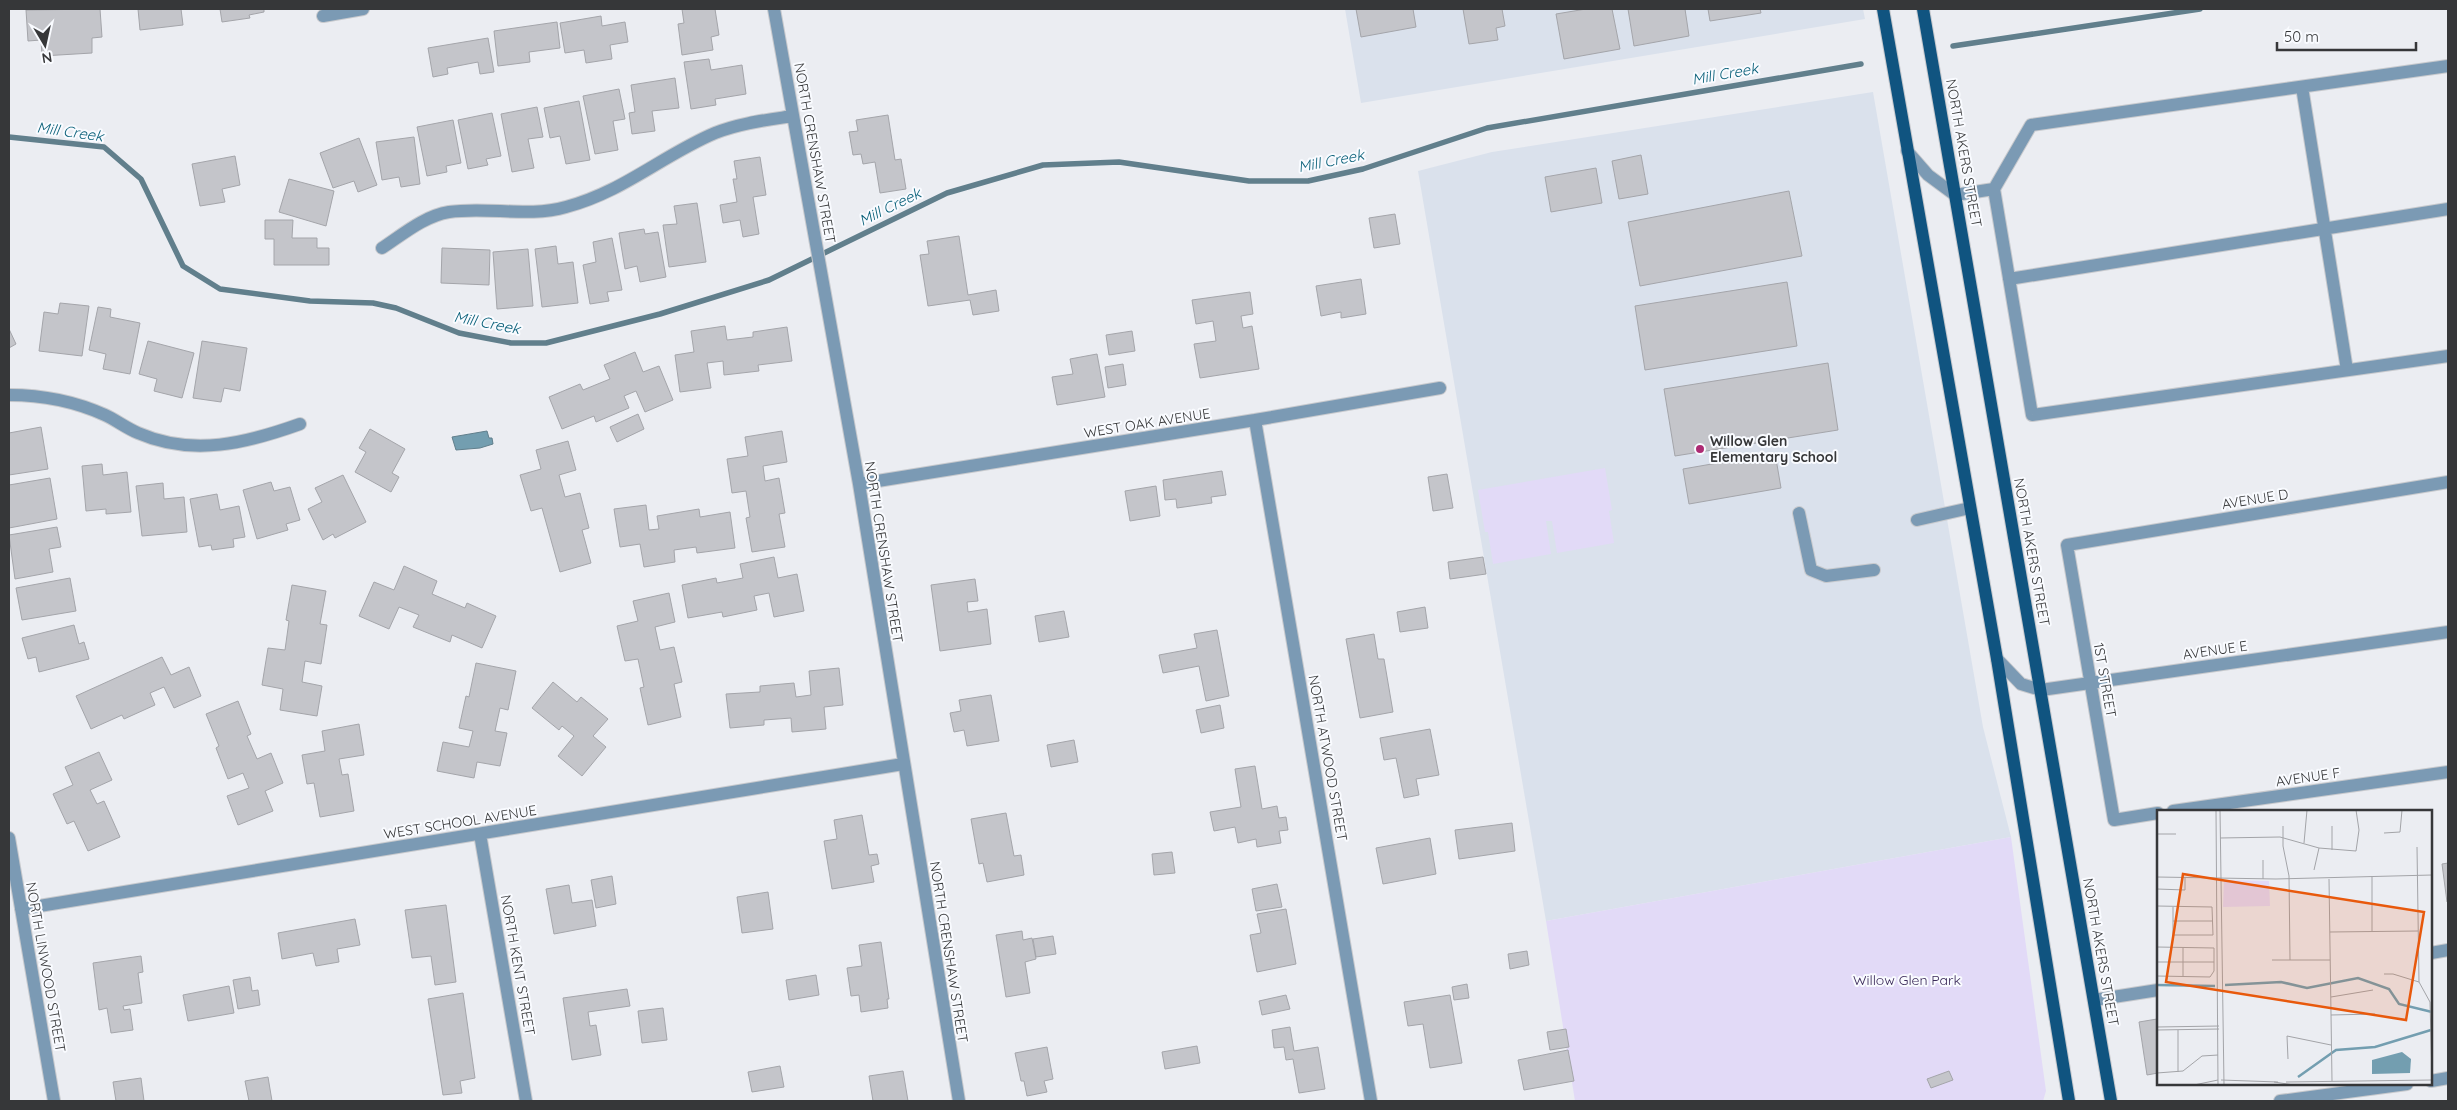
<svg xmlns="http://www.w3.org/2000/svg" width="2457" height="1110" viewBox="0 0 2457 1110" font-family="Quicksand,sans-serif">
<rect width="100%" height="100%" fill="#ebedf2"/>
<path fill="#dae1ec" d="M 1345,9 L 1863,9 L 1865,19 L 1361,103 Z
M 1873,92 L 1983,727 L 2011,837 L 1546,921 L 1418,171 L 1492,152 Z"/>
<path fill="#e2daf7" d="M 1605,468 L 1612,510 L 1609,511 L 1614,543 L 1557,553 L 1552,521 L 1546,521 L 1551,554 L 1493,564 L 1488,532 L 1485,532 L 1478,490 Z
M 2011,837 L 2046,1091 L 2043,1101 L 1575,1101 L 1546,921 Z"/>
<path fill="#739eb0" stroke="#617f8c" d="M 487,431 L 489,438 L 492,438 L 493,444 L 480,448 L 456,450 L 452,437 Z"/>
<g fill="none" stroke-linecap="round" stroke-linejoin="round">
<path stroke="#617f8c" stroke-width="5.5" d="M 1953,46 L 2200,9
M 9,137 L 104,147 L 141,179 L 183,266 L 220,289 L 310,301 L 373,303 L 396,308 L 459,333 L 511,343 L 546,343 L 660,314 L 769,280 L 947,193 L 1043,165 L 1119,162 L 1249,181 L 1308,181 L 1363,169 L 1487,128 L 1861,64"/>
</g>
<path fill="#c4c5ca" stroke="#a4a5aa" d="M 100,9 L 102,37 L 92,38 L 92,53 L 42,56 L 41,40 L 28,41 L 26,10 Z
M 138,9 L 181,9 L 183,25 L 140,30 Z
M 220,9 L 264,9 L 264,12 L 249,15 L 250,18 L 222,22 Z
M 682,9 L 715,9 L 719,35 L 711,37 L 713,50 L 682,55 L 678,24 L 684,23 Z
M 1356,9 L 1413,9 L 1416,27 L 1361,37 Z
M 1463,9 L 1502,9 L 1505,26 L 1496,28 L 1498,40 L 1469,44 Z
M 1586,9 L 1612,9 L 1620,49 L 1564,59 L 1556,14 Z
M 1628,9 L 1685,9 L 1689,36 L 1634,46 Z
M 1708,9 L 1760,9 L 1761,13 L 1710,21 Z
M 601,16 L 602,26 L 625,22 L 628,42 L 610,45 L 612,59 L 586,63 L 584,50 L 565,53 L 560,23 Z
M 557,22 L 560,48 L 529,52 L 530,62 L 498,66 L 494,31 Z
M 488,38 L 494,72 L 480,74 L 478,62 L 447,68 L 448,74 L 433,77 L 428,48 Z
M 709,59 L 711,70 L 742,65 L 746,94 L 715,99 L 716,105 L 691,109 L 684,62 Z
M 675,78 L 679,108 L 652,111 L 655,131 L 632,134 L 629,113 L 635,112 L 631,85 Z
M 619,89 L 625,119 L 613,121 L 618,150 L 595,154 L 583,96 Z
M 579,101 L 590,160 L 566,164 L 560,136 L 550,138 L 544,108 Z
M 537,107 L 543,137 L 528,139 L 534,168 L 512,172 L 501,114 Z
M 492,113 L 501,156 L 486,159 L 488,165 L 468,169 L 458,120 Z
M 888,115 L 895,160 L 901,159 L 906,189 L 880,193 L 875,162 L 863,164 L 861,154 L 853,155 L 849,132 L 858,131 L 856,120 Z
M 453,120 L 461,163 L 446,166 L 447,172 L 427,176 L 417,127 Z
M 414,137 L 420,184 L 401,187 L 399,177 L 382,180 L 376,142 Z
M 359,138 L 377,185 L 358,192 L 354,181 L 333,188 L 320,153 Z
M 1641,155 L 1648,194 L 1619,199 L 1612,161 Z
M 235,156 L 240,185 L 222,189 L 225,202 L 200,206 L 192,164 Z
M 760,157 L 766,195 L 753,197 L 759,234 L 743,237 L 740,220 L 723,223 L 720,205 L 737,202 L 733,179 L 737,179 L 734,161 Z
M 1596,168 L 1602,203 L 1551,212 L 1545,177 Z
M 289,179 L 334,191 L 326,226 L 279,212 Z
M 1789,191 L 1802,256 L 1640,286 L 1628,222 Z
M 697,203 L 706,262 L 669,267 L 663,225 L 677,224 L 674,206 Z
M 1395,214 L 1400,244 L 1374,248 L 1369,218 Z
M 265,220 L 293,220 L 292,238 L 317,238 L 317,248 L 329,248 L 329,265 L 274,265 L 274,239 L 265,239 Z
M 644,229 L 645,234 L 658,232 L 666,277 L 640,282 L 637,266 L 625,269 L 619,233 Z
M 959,236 L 968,295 L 996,290 L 999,311 L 973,315 L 970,300 L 928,306 L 920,255 L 929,254 L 927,241 Z
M 612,238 L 622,290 L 607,292 L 609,301 L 590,304 L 583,265 L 596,262 L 593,242 Z
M 556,246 L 558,264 L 573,262 L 578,303 L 542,307 L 535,249 Z
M 442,248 L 490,250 L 489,285 L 441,283 Z
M 528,249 L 533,306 L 497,309 L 493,252 Z
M 1361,279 L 1366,314 L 1341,318 L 1341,312 L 1321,316 L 1316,286 Z
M 1787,282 L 1797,346 L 1645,370 L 1635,306 Z
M 1250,292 L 1253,314 L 1241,316 L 1243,328 L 1252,326 L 1259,369 L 1200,378 L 1194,344 L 1216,341 L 1213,321 L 1196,324 L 1192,300 Z
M 60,303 L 89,306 L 82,356 L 39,351 L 44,312 L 58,314 Z
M 98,307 L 111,309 L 110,317 L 140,323 L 130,374 L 103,369 L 106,354 L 89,350 Z
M 725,326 L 727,340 L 753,337 L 753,332 L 787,327 L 792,361 L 758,365 L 759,371 L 724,375 L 723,361 L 707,363 L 711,388 L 680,392 L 675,355 L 694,352 L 691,331 Z
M 9,329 L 16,344 L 9,348 Z
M 1132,331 L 1135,351 L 1109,355 L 1106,335 Z
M 148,341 L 194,353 L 182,398 L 154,391 L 157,379 L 139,374 Z
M 202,341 L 247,348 L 240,391 L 224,388 L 221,402 L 193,398 Z
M 635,352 L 643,372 L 659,366 L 673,400 L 645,412 L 636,391 L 624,396 L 629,408 L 596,422 L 594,416 L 562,429 L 549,397 L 580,384 L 583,390 L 610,379 L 604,365 Z
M 1097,354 L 1105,397 L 1057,405 L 1052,377 L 1073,374 L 1070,359 Z
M 1828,363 L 1838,430 L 1675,456 L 1664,389 Z
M 1123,364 L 1126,385 L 1108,388 L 1105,367 Z
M 638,414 L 644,429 L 617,442 L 610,427 Z
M 41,427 L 48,469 L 9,475 L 9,433 Z
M 370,429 L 405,449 L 392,473 L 399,477 L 391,492 L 355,472 L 366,452 L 359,448 Z
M 782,431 L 787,462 L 763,466 L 765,481 L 779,478 L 785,513 L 779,514 L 785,547 L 752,552 L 746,518 L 750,517 L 746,491 L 732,493 L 727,459 L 748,456 L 745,437 Z
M 568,441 L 576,470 L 559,475 L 565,497 L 580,493 L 589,528 L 582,530 L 591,563 L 560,572 L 542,508 L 531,511 L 520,475 L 541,469 L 536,450 Z
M 1775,453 L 1781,488 L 1689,504 L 1683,469 Z
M 102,464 L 103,475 L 127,472 L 131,512 L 106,514 L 106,509 L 86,511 L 82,466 Z
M 1222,471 L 1226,495 L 1211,497 L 1212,503 L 1177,508 L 1176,499 L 1165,500 L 1163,480 Z
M 1447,474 L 1453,508 L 1433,511 L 1428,477 Z
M 343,475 L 366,522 L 335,538 L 333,534 L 323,540 L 308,509 L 322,502 L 315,488 Z
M 50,478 L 57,519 L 9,528 L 9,485 Z
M 271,482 L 274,491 L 290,487 L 300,520 L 286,524 L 288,530 L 257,539 L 243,490 Z
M 163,483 L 164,499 L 184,497 L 187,532 L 142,536 L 136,486 Z
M 1156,486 L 1160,516 L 1130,521 L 1125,491 Z
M 217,494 L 220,510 L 239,506 L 245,537 L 233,539 L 234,547 L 212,550 L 211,545 L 199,547 L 190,499 Z
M 646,505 L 649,530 L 659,529 L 657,516 L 699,509 L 700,517 L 730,512 L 735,548 L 697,553 L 696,547 L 674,550 L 675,562 L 644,567 L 640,544 L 620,547 L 614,509 Z
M 57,527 L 61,547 L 49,549 L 53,572 L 15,579 L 9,535 Z
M 774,557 L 778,578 L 797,574 L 804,611 L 774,617 L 769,593 L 754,596 L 757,610 L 723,617 L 722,612 L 688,618 L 682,585 L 716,578 L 717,583 L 743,578 L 740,564 Z
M 1483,557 L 1486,574 L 1450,579 L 1448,562 Z
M 404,566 L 437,581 L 432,594 L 465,608 L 467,603 L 496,616 L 482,648 L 452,635 L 450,642 L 413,627 L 419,615 L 399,607 L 389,629 L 359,616 L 374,582 L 394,590 Z
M 70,578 L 76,611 L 22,620 L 16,588 Z
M 975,579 L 978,601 L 967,602 L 968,612 L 987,609 L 991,644 L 940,651 L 931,585 Z
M 292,585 L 326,591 L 320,624 L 327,625 L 321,664 L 305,661 L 302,682 L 322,686 L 317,716 L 280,710 L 283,689 L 262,685 L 268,648 L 285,650 L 289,621 L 286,620 Z
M 669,593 L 675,622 L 655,627 L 660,650 L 674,647 L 682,682 L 674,684 L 681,717 L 648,725 L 640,688 L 644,687 L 638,659 L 625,661 L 617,626 L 638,621 L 633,601 Z
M 1425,607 L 1428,628 L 1400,632 L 1397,612 Z
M 1064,611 L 1069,637 L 1039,642 L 1035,616 Z
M 74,625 L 79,644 L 84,642 L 89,659 L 39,672 L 36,657 L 28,659 L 22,638 Z
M 1217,630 L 1229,696 L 1206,701 L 1199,666 L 1163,673 L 1159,655 L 1197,648 L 1194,634 Z
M 1374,634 L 1378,659 L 1384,659 L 1393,712 L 1360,718 L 1346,639 Z
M 162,657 L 171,675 L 189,667 L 201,696 L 174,708 L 164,687 L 150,693 L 155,705 L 124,719 L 122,715 L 91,729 L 76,696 Z
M 476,663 L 516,671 L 508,710 L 500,708 L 495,731 L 507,733 L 500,766 L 477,762 L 474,778 L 437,771 L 443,742 L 469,747 L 473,731 L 459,728 L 466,696 L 469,697 Z
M 839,668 L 843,705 L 824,707 L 826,729 L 792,732 L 791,718 L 764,720 L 764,725 L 730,728 L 726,694 L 760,692 L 760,686 L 794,683 L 796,697 L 811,695 L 809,671 Z
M 553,682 L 577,702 L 581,697 L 608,719 L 593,736 L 606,747 L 582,776 L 558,756 L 574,736 L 562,726 L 559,730 L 532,708 Z
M 991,695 L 999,741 L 967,746 L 964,730 L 954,732 L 950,713 L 961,711 L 959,700 Z
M 238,701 L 251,734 L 247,736 L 257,759 L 271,753 L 283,783 L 265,791 L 273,811 L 238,825 L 227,796 L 249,788 L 243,773 L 228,779 L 216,748 L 219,746 L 206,714 Z
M 1220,705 L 1224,728 L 1201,733 L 1196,710 Z
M 359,724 L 364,755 L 339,759 L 342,775 L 348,774 L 354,811 L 320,817 L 314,783 L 307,784 L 302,755 L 325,751 L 322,731 Z
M 1430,729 L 1439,775 L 1416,779 L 1419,795 L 1404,798 L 1396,758 L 1384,760 L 1380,738 Z
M 1074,740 L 1078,762 L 1051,767 L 1047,745 Z
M 99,752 L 112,780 L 90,790 L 97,804 L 104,801 L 120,837 L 88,851 L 74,821 L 67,824 L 53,794 L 73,785 L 65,767 Z
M 1255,766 L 1262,809 L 1277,806 L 1279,818 L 1286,817 L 1288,830 L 1279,831 L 1281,843 L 1257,847 L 1256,839 L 1238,843 L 1235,827 L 1214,831 L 1210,812 L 1241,807 L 1235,769 Z
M 1006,813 L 1014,856 L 1021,855 L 1024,875 L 987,882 L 983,863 L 979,864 L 971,819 Z
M 862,815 L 869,855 L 877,854 L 879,864 L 871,866 L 874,882 L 832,889 L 824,841 L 837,839 L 834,820 Z
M 1512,823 L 1515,851 L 1459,859 L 1455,830 Z
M 1430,838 L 1436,874 L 1383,884 L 1376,848 Z
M 1172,852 L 1175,873 L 1154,875 L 1152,854 Z
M 2448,863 L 2448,902 L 2447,902 L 2442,864 Z
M 612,876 L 616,904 L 596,908 L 591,880 Z
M 1277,884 L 1282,907 L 1256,911 L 1252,889 Z
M 569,885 L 572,903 L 592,900 L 596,926 L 554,934 L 546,889 Z
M 768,892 L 773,929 L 742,933 L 737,897 Z
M 446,905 L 456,982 L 435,985 L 431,956 L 412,958 L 405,910 Z
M 1286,909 L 1296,964 L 1257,972 L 1250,935 L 1261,933 L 1257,914 Z
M 355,919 L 360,945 L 337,949 L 339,962 L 316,966 L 313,953 L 282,959 L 278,933 Z
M 1022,931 L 1023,940 L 1032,938 L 1036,959 L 1025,962 L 1030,993 L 1006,997 L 996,935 Z
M 1053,936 L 1056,954 L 1036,957 L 1033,939 Z
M 881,942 L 889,999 L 887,999 L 888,1008 L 861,1012 L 859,995 L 851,996 L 847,968 L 862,966 L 859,945 Z
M 1527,951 L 1529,965 L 1510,969 L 1508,954 Z
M 141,956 L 143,972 L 138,973 L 142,1003 L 123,1006 L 124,1010 L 130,1009 L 133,1030 L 111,1033 L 107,1008 L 99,1010 L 93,963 Z
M 816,975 L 819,995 L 789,1000 L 786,980 Z
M 250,977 L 252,991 L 258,990 L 260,1005 L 238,1009 L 233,980 Z
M 1467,984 L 1469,998 L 1454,1000 L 1452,987 Z
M 229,986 L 234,1013 L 188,1021 L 183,995 Z
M 627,989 L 630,1006 L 588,1012 L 590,1026 L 596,1025 L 601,1055 L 572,1060 L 563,998 Z
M 463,993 L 475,1078 L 460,1081 L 462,1093 L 443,1095 L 428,999 Z
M 1286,995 L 1290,1009 L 1262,1015 L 1259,1001 Z
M 1450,995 L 1462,1063 L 1430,1068 L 1423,1024 L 1408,1026 L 1404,1002 Z
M 663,1008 L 667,1040 L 642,1043 L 638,1011 Z
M 2157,1016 L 2158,1016 L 2158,1073 L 2147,1075 L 2139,1022 L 2157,1019 Z
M 1290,1027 L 1294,1051 L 1318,1047 L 1325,1089 L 1299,1093 L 1293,1059 L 1286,1060 L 1284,1047 L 1274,1048 L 1272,1030 Z
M 1566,1029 L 1569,1047 L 1550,1050 L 1547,1032 Z
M 1197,1046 L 1200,1063 L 1165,1069 L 1162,1052 Z
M 1047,1047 L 1053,1079 L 1044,1081 L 1047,1092 L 1027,1096 L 1024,1081 L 1021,1081 L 1015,1053 Z
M 1568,1050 L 1574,1081 L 1524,1090 L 1518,1060 Z
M 780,1066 L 784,1087 L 752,1092 L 748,1072 Z
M 903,1071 L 908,1101 L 873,1101 L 869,1076 Z
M 1949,1071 L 1953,1080 L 1931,1088 L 1927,1079 Z
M 268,1077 L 272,1101 L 249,1101 L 245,1081 Z
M 141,1078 L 144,1101 L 116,1101 L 113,1082 Z"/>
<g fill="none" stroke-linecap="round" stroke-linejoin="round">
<g stroke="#c7c9cd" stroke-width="14">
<path id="minor" d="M 774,9 L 859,484 L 959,1101
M 323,16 L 363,9
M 2448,66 L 2031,125 L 1994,189 L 2032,415 L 2448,356
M 2302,87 L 2347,370
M 1907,151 L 1928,175 L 1955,195 L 1994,189
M 382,248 C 402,235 424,216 449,212 C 487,206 528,218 566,207 C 623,192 663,155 715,133 C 740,123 767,120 793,116
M 2009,279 L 2448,209
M 9,395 C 42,395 74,401 105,415 C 116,420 126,428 138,433 C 193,457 247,443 300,424
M 1255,420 L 1371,1101
M 859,484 L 1255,420 L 1440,388
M 1799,513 L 1811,570 L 1826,576 L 1874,570
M 1917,520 L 1970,508
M 1997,659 L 2021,684 L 2041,690 L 2448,632
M 2173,811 L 2448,772
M 2158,813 L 2114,820 L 2067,545 L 2448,482
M 480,834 L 526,1101
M 9,838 L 54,1101
M 21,909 L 903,764
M 2431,953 L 2448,950
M 2094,1000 L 2158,990
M 2431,1081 L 2448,1078
M 2280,1101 L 2407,1084"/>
</g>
<g stroke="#c7c9cd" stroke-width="14">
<path id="major" d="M 1883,9 L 1997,659 L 2069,1101
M 1923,9 L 2111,1101"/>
</g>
<use href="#minor" stroke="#7b9ab4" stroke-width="12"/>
<use href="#major" stroke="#105480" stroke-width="12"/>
</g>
<circle fill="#ad2a73" stroke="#f9fbff" stroke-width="2" cx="1700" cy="449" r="5"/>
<g text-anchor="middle" stroke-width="4" stroke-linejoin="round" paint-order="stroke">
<g font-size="14" fill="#363739" stroke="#f9fbff">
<text transform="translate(815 153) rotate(80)" y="5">NORTH CRENSHAW STREET</text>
<text transform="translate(1964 153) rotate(80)" y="5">NORTH AKERS STREET</text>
<text transform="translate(1147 423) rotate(-9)" y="5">WEST OAK AVENUE</text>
<text transform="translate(2255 499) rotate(-9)" y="5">AVENUE D</text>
<text transform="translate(884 552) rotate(81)" y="5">NORTH CRENSHAW STREET</text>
<text transform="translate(2032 552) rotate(80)" y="5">NORTH AKERS STREET</text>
<text transform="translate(2215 650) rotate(-8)" y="5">AVENUE E</text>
<text transform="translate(2105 680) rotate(80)" y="5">1ST STREET</text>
<text transform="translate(1328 758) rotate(80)" y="5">NORTH ATWOOD STREET</text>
<text transform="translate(2308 777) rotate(-8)" y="5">AVENUE F</text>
<text transform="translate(460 822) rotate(-9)" y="5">WEST SCHOOL AVENUE</text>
<text transform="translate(949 952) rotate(81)" y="5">NORTH CRENSHAW STREET</text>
<text transform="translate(2101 952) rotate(80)" y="5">NORTH AKERS STREET</text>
<text transform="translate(518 965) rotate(80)" y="5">NORTH KENT STREET</text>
<text transform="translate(46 967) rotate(80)" y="5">NORTH LINWOOD STREET</text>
</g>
<g font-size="14" font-weight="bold" fill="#363739" stroke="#f9fbff" text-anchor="start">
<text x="1710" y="446">Willow Glen<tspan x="1710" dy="16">Elementary School</tspan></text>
</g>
<g font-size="14" fill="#3a2959" stroke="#f9fbff">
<text x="1907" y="985">Willow Glen Park</text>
</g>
<g font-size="15" font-style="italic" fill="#0b617a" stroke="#f9fbff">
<text transform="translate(1725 74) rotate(-10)" y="5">Mill Creek</text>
<text transform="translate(70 132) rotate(8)" y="5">Mill Creek</text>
<text transform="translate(1331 161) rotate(-11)" y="5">Mill Creek</text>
<text transform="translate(890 207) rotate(-26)" y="5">Mill Creek</text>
<text transform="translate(487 323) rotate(11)" y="5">Mill Creek</text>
</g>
</g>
<g transform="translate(2157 810)">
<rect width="275" height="275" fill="#ebedf2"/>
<path d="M 67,70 L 112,71 L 113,96 L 66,97 Z" fill="#e2daf7"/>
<path d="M 245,242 L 254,249 L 253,263 L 215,264 L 215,250 Z" fill="#739eb0"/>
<path fill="none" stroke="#739eb0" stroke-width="2.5" d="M 0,175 L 58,176M 68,175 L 124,172 L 150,178 L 201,168 L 232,179 L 242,194 L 275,202M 141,267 L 179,240 L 218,237 L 274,220"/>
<path fill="none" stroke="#a3a4a8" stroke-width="1" d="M 59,0 L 61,275M 63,0 L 67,275M 126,16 L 126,36 L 132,66 L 133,150M 227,23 L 243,22 L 245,0M 0,24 L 19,24M 63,28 L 123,27 L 162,38 L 199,41 L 202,20 L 199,0M 147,33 L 150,0M 260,37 L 262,172 L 273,192 L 275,266M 175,40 L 175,16M 157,60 L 162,38M 215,66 L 215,121M 0,67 L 119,69 L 275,65M 106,69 L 106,50M 172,69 L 175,271M 0,79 L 28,80 L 28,67M 0,96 L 55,97 L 56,125 L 16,125 L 16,97M 0,100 L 0,123M 16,111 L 55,111M 173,122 L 261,121M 0,137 L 57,138 L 57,161 L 53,167 L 0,166M 26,138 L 26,166M 115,150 L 173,150M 0,152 L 57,152M 227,164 L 236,164 L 262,172M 174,187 L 216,180M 174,205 L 218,204M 0,217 L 62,216M 0,220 L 62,219M 21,220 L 21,262M 131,249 L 130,226 L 174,235M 0,263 L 26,261 L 45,246 L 61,245M 64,270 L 121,272M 117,272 L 137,275M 129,272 L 275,270M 37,275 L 61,270"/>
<path fill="#e8590c" fill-opacity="0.15" stroke="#e8590c" stroke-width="2.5" d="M 26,64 L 267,102 L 249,210 L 9,172 Z"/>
<rect width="275" height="275" fill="none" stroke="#363739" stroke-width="2.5"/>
</g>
<rect width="2457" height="1110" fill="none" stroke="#363739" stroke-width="20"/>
<g transform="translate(45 45) rotate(171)" stroke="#f9fbff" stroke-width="4" paint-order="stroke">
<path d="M0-4L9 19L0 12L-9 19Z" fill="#363739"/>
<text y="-8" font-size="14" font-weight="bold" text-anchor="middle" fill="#363739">N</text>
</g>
<path d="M2277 42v8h139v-8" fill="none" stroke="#363739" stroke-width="2.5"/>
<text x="2284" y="42" font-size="15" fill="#363739" stroke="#f9fbff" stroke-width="4" paint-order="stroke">50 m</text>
</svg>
